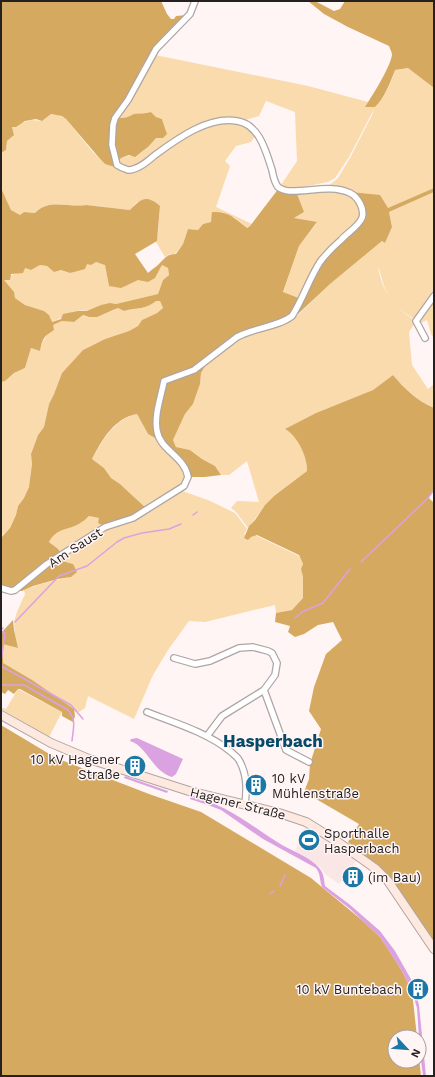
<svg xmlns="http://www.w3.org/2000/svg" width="435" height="1077" viewBox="0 0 435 1077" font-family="'Work Sans',sans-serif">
<rect width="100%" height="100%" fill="#fff5f4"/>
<path fill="#f9e6e5" d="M 306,826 L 327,839 L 356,861 L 339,884 L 325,874 L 321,868 L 311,860 L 295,851 Z"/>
<path fill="#f9dbad" d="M 155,55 L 308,86 L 368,102 L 366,107 L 375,107 C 384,99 392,81 395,70 L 408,68 L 434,88 L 434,188 L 387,209 L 350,192 L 325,189 L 338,178 L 350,158 L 372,115 L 374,109 L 349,157 L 335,178 L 328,182 L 287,190 L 281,185 L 297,161 L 295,112 L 266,101 L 259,116 L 245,120 L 218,118 L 195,127 L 141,163 L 128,168 L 118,164 L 121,158 L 141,153 L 148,147 L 151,142 L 166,130 L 162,119 L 156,117 L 151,112 C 145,114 139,113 134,114 C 127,117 127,118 119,118 Z
M 51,114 L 62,116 L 66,119 L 92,151 L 105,164 L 116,165 L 128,170 L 142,165 L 176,141 L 211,124 L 238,122 L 250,128 L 255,136 L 251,142 L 236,146 L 225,161 L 230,166 L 216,207 L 252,224 L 247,228 L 234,217 L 203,224 L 198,230 L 188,229 L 183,244 L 175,254 L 170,254 L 165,257 L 156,242 L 158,234 L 160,206 L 137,202 L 130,210 L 86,205 C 68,208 49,198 35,213 L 24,212 L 20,215 L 11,210 L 1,188 L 1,153 L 6,150 L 7,141 L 14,135 L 12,126 L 31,120 L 42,121 Z
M 341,191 L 357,199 L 362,214 L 300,299 L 283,293 L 299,246 L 317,223 L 294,218 L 304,212 L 289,192 Z
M 434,192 L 434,294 L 416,320 C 402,312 390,302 384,286 C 382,280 380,271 378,266 C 381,291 395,308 416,321 L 409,332 L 412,365 L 428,389 L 434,384 L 434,408 C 417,401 405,388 393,375 L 373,390 L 316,413 L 286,429 C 297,435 308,458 307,471 L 274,496 L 265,505 L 248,528 L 236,512 L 231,508 L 237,501 L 259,502 L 247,461 L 229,475 L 221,475 L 215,466 L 202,459 L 190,450 L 176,447 L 173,440 L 185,414 L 193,404 L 200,384 L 201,373 L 210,357 L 237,338 L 293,316 L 298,315 L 330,284 L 382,241 L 385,243 L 392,227 L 389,212 Z
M 95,262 L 105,264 L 109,286 L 138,280 L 155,278 L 162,265 L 168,268 L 169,275 L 163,280 L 158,294 L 116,304 C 105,303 98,308 88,311 C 85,311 82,310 78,311 C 71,312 60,319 51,322 L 49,315 L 44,311 L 25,305 L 15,298 L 3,280 C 11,274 18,274 25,268 L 31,270 L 40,265 L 47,266 L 54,272 L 61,270 L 70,273 L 87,264 Z
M 434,297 L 434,339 L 431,334 L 427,320 L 419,324 L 418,320 Z
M 156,301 L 160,301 L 163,308 L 157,313 L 142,320 L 138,326 L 129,331 L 105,339 L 83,350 L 62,373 L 54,394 L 49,404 L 44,427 L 38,435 L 31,454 L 32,464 L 29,487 L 24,498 L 18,506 L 16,515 L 10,528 L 2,536 L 1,382 L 5,381 L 14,373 L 25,368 L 31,348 L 40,351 L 42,343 L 53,325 L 62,321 L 74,322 L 83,315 C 85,316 87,317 89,317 C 95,318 114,311 118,308 L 124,311 C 137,307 146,310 156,301 Z
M 137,414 L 148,434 L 160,441 L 185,468 L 186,482 L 147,509 L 120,484 L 111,478 L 104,468 L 92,459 C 103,440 114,419 137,414 Z
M 179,490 L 208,500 L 235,513 L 247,529 L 244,534 L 251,537 L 255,535 L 299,556 L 303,564 L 301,569 L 303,577 L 303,598 L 292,610 L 276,613 L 275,605 L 205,622 L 189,621 L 168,650 L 153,675 L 134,719 L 88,696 L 85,708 L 79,712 L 75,712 L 74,709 L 2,663 L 3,643 L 18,648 C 11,620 14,619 25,594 L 24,590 C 39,584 55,580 71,577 L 73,564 L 66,562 L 62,556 L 105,527 L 134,518 Z
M 89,516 L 99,518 L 104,526 L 61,555 L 49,541 C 57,527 68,530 79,524 C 82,522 86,518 89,516 Z
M 18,689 L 62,712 L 49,737 L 1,709 L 1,707 L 6,709 Z"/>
<path fill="#d5a960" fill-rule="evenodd" d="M 1,1 L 161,1 L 167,14 L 171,19 L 174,19 L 176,16 L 187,15 L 188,19 L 186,22 L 179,22 L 141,68 L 119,118 C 127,118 127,117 134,114 C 139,113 145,114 151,112 L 156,117 L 162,119 L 167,134 L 163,138 L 156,138 L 148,147 L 135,157 L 129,155 L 121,158 L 115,167 L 105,164 L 101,160 L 66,119 L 62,116 L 51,114 L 42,121 L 36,119 L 25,121 L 16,127 L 12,127 L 14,135 L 7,141 L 6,150 L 1,153 Z
M 308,1 L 315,1 L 334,11 L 340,9 L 345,1 L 434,1 L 434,88 L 408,68 L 395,70 C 391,81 384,99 375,107 L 365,107 C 372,96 390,68 392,55 C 392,52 390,49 389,46 L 348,27 L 324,14 Z
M 1,188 L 11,210 L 20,215 L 24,212 L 35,213 C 49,198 68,208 86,205 L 130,210 C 141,199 146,194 160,206 L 157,241 L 135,254 L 148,273 C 151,270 156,267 159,264 C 165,258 167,254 176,254 L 183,244 L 188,229 L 198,230 L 203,224 L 211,222 L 212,212 C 228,211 235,218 247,228 L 250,226 L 279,188 L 297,194 L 304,212 L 294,218 L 317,222 L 299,246 L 283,292 L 301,299 L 321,262 L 358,225 L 363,211 L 350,192 L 380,195 L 388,208 L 434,188 L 434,192 L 389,212 L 392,227 L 385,243 L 382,241 L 330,284 L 298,314 L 243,333 L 211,356 L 201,373 L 200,384 L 193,404 L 185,414 L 173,440 L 176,447 L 190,450 L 202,459 L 215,466 L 221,475 L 205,477 L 189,477 L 162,442 L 148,434 L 137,414 C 114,418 102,440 92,459 L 104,468 L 111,478 L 120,484 L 147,509 L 133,517 L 104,526 L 98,523 L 99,518 L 89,516 C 86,519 82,522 79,524 C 68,530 56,528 49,542 L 58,549 L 66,562 L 73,564 L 77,572 L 71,577 L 58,579 L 33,586 L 22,591 L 11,591 L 1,588 L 1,538 L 10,528 L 16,515 L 18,506 L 24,498 L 29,487 L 32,464 L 31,454 L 38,435 L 44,427 L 49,404 L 54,394 L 62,373 L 83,350 L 105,339 L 129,331 L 138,326 L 142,320 L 157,313 L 163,308 L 160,301 L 156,301 C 146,310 137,307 124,311 L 118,308 L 97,317 L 89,317 L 83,315 L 74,322 L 62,321 L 53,325 L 54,330 C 44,336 42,339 40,351 L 31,348 L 25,368 L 14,373 L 5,381 L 1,382 ZM 96,262 L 105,265 L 109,286 L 121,288 L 138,280 L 148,282 L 155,278 L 162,265 L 168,268 L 169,275 L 163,280 L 158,294 L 116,304 L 110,303 L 101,305 L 87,311 L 78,311 L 63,314 L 61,319 L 52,322 L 49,315 L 44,311 L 25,305 L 15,298 L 14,292 L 4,280 L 10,280 L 11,274 L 23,273 L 25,268 L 31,270 L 40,265 L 47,266 L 54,272 L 61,270 L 70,273 L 85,269 L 87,264 L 91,265 Z
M 393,375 C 404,388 417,401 434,408 L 434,490 L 429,498 L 434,503 L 434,946 L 390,879 L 348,842 L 359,824 L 304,792 L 309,779 L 310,764 L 321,729 L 309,711 L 314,687 L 326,654 L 342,640 L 333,622 L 318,625 L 304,634 L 295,637 L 288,632 L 290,626 L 275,622 L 276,613 L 292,610 L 303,598 L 303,577 L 301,569 L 303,564 L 299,555 L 257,535 L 251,537 L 248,540 L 244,538 L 249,526 L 255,520 L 265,505 L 274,496 L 307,471 C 308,458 297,435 285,429 L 316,413 L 373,390 Z
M 13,620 L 14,630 L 18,648 L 3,644 L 3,663 L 32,680 L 74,709 L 75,716 L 73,722 L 62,716 L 62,712 L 20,689 L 18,689 L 14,694 L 8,690 L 5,694 L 1,692 L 1,633 Z
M 1,725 L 56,758 L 149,794 L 201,812 L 311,878 L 363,921 L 380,937 L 388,949 L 402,971 L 412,991 L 417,1037 L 395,1037 L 395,1061 L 419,1061 L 419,1058 L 421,1076 L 1,1076 Z"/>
<path fill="#daa2e0" d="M 137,738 L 183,759 L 176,774 L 172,777 C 152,771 147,746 130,741 L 131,739 Z
M 125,776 L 168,791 L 167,793 L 124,778 Z
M 190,797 C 225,802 252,827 282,845 C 294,852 311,857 320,869 C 324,874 324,880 325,886 L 349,904 L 380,931 L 395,951 L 412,981 L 419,1005 L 426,1076 L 423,1076 L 420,1052 L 417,1008 L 412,991 L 402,971 L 380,937 L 349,908 L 322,887 C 319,878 321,875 316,868 L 263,839 L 221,810 L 208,805 L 190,799 Z"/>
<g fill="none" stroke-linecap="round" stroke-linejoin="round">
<path stroke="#daa2e0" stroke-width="1.5" d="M 193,515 L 197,512
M 361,562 L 427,499 L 434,490
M 295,618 L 302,612 L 323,603 L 350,569
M 15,622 L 59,576 L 87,566 L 117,542 L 124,538 L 142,533 L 169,529 L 181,524
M 1,630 L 3,628
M 1,631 L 5,633 L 1,662
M 1,666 L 71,705 L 83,719
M 1,685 L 24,685 L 68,710 C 77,720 73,729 72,741
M 280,886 L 285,875
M 270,894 L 274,891"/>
<g stroke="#aea5a4" stroke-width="8">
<path id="minor" d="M 425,338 L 416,321 L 434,296
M 1,588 L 11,591 L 15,590 L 47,564 L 105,527 L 133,518 L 184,486 L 188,477 C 185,457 160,450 157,431 C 154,415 161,397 164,381 L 194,370 L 237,337 C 253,328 278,327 292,316 C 303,299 309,279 320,262 C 326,254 334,246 341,240 C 347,233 358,227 362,218 C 365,209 358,197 350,193 C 331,184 308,192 289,191 C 286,191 280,189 278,187 C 274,182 273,175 272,170 C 266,151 259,124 237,121 C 208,116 177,139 155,155 C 148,161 138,170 128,170 C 125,169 120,167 117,165 L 112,145 L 113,125 L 115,118 L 128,100 L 156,49 L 190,14 L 195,1
M 174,658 L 195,664 L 210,661 L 239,648 L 253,647 L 268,651 L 272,653 L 277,663 L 275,675 L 264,690 L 222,716 L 207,736
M 264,690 L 286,750 L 309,762
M 147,712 C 175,723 206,732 230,751 C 233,754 237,756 239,760 C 247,774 247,788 245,804"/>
</g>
<g stroke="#aea5a4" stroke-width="10">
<path id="secondary" d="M 1,715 L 51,743 L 89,759 L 189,791 L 279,813 L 306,822 L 338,842 L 376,869 L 388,881 L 434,949"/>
</g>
<use href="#minor" stroke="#fff" stroke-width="5.5"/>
<use href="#secondary" stroke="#fde9df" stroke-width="8"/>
</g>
<defs>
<g id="building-disc" transform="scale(1.15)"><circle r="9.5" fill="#1c77a6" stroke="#fff5f4"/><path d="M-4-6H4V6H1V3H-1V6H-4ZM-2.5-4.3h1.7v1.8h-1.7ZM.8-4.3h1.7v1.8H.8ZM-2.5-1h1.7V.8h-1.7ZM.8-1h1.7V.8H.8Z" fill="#fff"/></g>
<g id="stadium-disc" transform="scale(1.15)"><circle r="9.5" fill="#1c77a6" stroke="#fff5f4"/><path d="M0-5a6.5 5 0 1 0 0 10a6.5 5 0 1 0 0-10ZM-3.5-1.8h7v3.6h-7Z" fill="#fff"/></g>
</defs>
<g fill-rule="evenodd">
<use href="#building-disc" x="135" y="766"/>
<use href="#building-disc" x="256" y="785"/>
<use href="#stadium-disc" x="309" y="840"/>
<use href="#building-disc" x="353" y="877"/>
<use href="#building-disc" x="418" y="989"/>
</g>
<g text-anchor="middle" stroke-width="3" stroke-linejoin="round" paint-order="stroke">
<g font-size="13" fill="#252121" stroke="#fff5f4">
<text transform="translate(75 547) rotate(-33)" y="5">Am Saust</text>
<text transform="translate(238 803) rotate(14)" y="5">Hagener Straße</text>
</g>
<g font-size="13" fill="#252121" stroke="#fff5f4" text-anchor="start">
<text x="120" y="764" text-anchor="end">10 kV Hagener<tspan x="120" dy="15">Straße</tspan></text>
<text x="272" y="783">10 kV<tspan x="272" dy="15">Mühlenstraße</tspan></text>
<text x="324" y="838">Sporthalle<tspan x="324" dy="15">Hasperbach</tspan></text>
<text x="368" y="882">(im Bau)</text>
<text x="402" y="994" text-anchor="end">10 kV Buntebach</text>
</g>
<g font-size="17" font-weight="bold" fill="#074968" stroke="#fff5f4">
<text x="273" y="747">Hasperbach</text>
</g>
</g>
<rect width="435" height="1077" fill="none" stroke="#252121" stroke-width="4"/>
<g transform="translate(407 1049) rotate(116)"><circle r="19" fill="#fff5f4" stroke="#a8a0a0"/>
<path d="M0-3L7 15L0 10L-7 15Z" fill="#1c77a6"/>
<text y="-6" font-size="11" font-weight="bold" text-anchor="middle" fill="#252121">N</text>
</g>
</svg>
